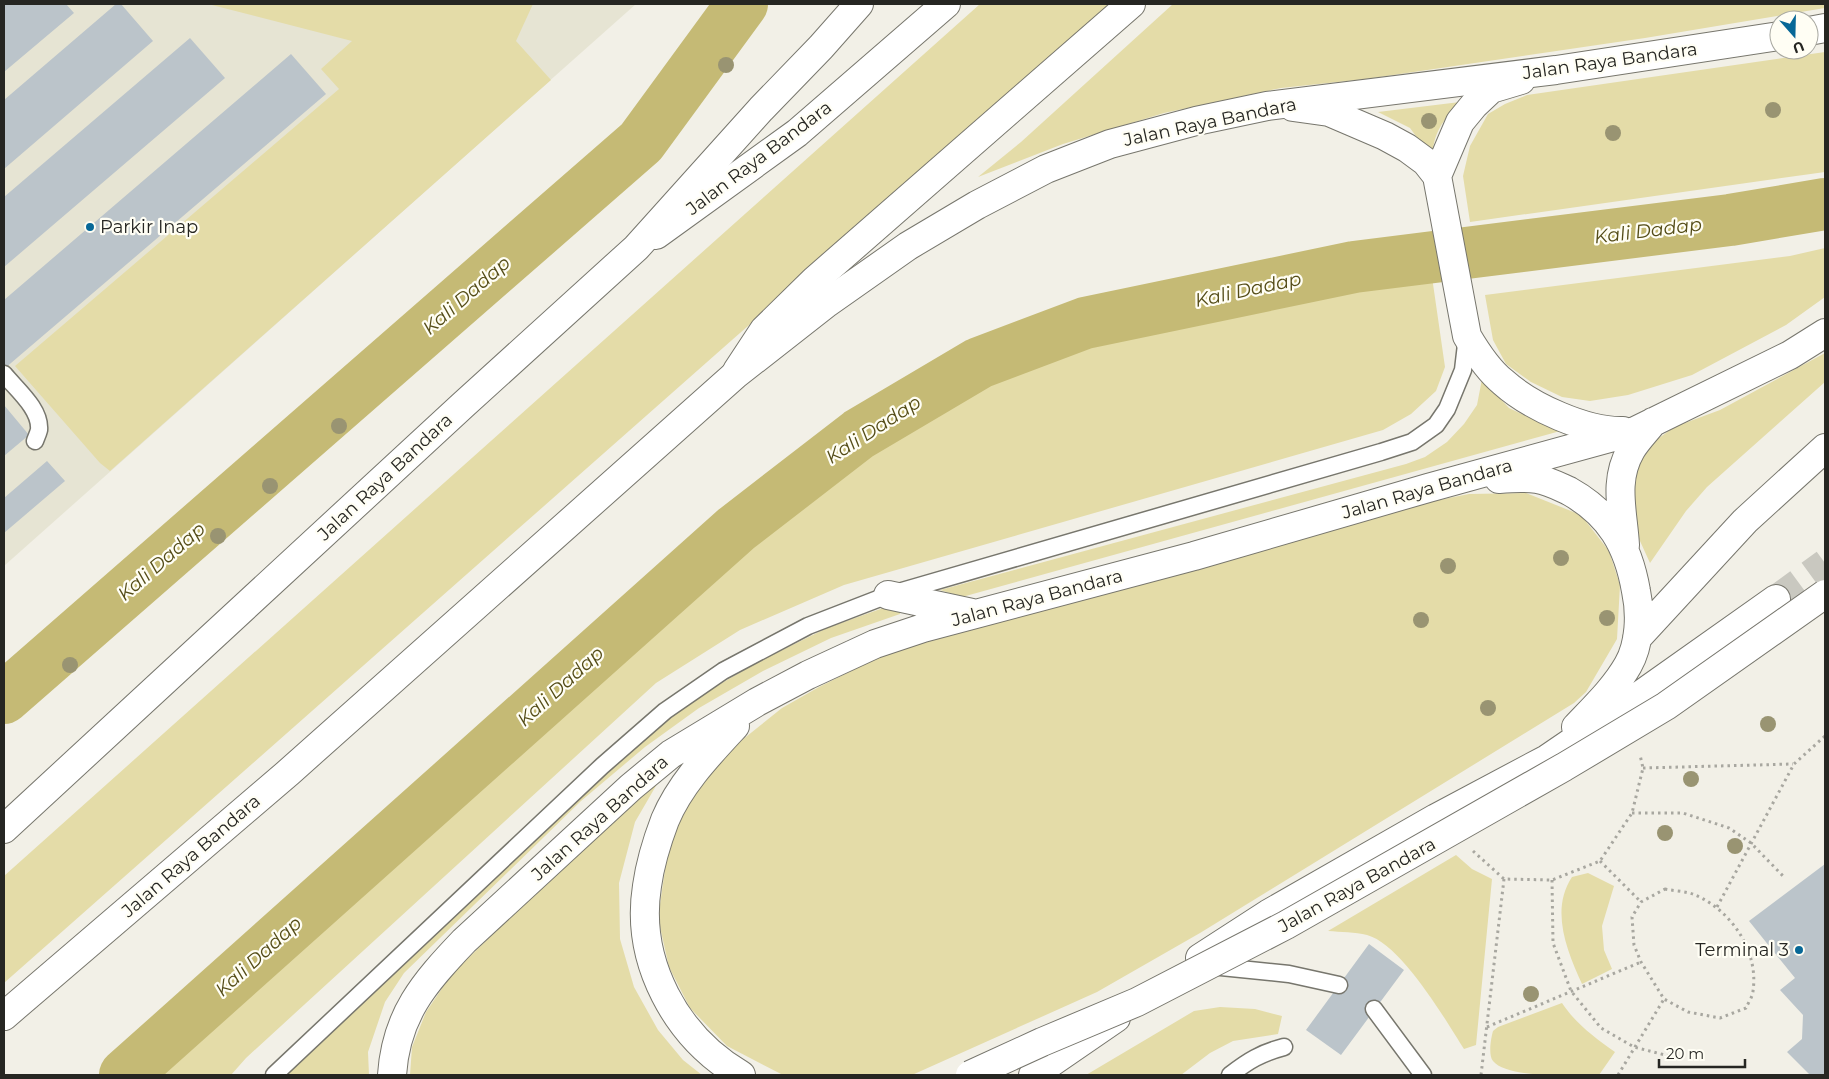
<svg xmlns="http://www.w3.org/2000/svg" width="1829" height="1079" viewBox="0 0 1829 1079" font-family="Montserrat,sans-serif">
<rect width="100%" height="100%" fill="#f2f0e7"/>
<path fill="#e6e4d3" d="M 4,4 L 636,4 L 4,566 Z"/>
<path fill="#e4dca8" d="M 208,4 L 533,4 L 516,41 L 551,80 L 110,471 L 100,463 L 15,366 L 339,89 L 321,69 L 352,41 Z
M 980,4 L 1117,4 L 732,340 L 4,983 L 4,876 Z
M 1173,4 L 1825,4 L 1825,8 L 1645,38 L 1366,79 L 1281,88 L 1164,113 L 1063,144 L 978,177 L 1021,142 Z
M 1825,52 L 1825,172 L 1470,222 L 1463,176 L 1470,146 L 1488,114 L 1505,104 L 1527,95 Z
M 1460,102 C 1442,122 1434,131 1432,158 L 1410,128 L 1378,112 Z
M 1825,248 L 1825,297 L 1786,325 L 1692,375 L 1628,395 L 1590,401 L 1562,397 L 1531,382 L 1506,364 L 1493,340 L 1485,295 L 1790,256 Z
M 1431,270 L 1445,367 L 1436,391 L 1411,414 L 1383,430 L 844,585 L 740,630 L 656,683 L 246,1058 L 231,1075 L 135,1075 L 741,534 L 861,441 L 981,371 L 1087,332 L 1349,280 Z
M 1825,353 L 1825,382 L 1707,487 L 1686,511 L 1650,563 L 1635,530 L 1632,474 L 1655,441 L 1674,427 L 1720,410 Z
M 1482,379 L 1509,408 L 1526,416 L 1564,430 L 962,597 L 940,590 L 1406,464 L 1425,457 L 1447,442 L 1464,424 L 1477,405 Z
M 1526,493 L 1581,515 L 1609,551 L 1620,585 L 1617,639 L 1586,692 L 1574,703 L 1200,933 L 1097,992 L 912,1075 L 783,1075 L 727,1046 L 690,1008 L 669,967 L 658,918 L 667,856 L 682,810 L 709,769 L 732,748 L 782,708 L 819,687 L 879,657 L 951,633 L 1404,507 L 1469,494 Z
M 900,602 L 900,614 L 831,638 L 763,671 L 699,708 L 645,747 L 581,801 L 404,973 L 385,1002 L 368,1052 L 369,1075 L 279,1075 L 638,741 L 696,698 L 758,662 L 827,628 Z
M 664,772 L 635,822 L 619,883 L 620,939 L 634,987 L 658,1030 L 683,1060 L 702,1075 L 410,1075 L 412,1047 L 426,1012 L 451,975 L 633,797 Z
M 1456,855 L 1472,869 L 1492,879 L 1476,1045 L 1464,1049 C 1445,1019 1401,944 1367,935 C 1355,932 1341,932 1328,931 Z
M 1588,873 L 1614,886 L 1602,926 L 1604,950 L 1612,969 L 1582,984 C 1567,951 1550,910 1572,877 Z
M 1562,1003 C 1576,1024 1594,1037 1615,1052 L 1599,1075 C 1577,1075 1507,1079 1493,1061 C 1488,1055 1491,1038 1493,1031 L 1498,1027 Z
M 1220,1007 L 1255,1009 L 1282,1016 L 1278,1034 L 1233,1041 L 1210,1053 L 1181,1075 L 1086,1075 L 1194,1011 Z"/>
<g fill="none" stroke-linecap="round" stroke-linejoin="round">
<path stroke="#c5ba75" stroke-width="52" d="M 4,698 L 641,142 L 742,4
M 125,1075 L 736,529 L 859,434 L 979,363 L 1085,323 L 1354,267 L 1730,220 L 1825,204"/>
</g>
<path fill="#bbc4ca" d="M 4,4 L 66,4 L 74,13 L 4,72 Z
M 116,4 L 121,4 L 153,41 L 4,169 L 4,100 Z
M 190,38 L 225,78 L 4,267 L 4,197 Z
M 291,54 L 326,94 L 4,369 L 4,300 Z
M 4,405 L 29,435 L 4,456 Z
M 47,461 L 65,481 L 4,533 L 4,498 Z
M 1825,864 L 1825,1075 L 1810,1075 L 1787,1052 L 1802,1039 L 1803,1015 L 1780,990 L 1795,978 L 1749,921 Z
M 1369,944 L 1404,970 L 1341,1055 L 1306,1030 Z"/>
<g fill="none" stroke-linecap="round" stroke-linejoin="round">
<path stroke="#c9c8c0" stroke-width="28" stroke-dasharray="28 14" stroke-linecap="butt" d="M 1776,599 L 1825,563"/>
<g stroke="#77766d" stroke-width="19">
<path id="lane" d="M 4,374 C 16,389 41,409 39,430 C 38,434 36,438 35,441
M 1211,966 L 1289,974 L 1339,985
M 1374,1009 L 1423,1075
M 274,1075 L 602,766 L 665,711 L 723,671 L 808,626 L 888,595 L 1381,452 L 1412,442 L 1436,425 L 1447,409 L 1463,370 L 1467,336
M 1230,1075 C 1248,1061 1261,1053 1284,1047"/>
</g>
<g stroke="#77766d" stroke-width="30">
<path id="secondary" d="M 1293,107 L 1329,112 L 1385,136 L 1407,148 L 1426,162 L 1437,176 L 1467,336 C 1477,353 1488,370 1503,382 C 1531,407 1586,432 1623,431
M 1437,176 L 1460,122 L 1474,105 L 1491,89 L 1521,80
M 656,235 L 797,133 L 946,4
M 737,371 L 764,330 L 815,280 L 1131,4
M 1499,479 C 1511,478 1525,477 1537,479 C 1549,481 1558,486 1569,491 C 1610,514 1628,545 1636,591 C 1641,614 1640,644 1628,665 C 1615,688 1594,708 1576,727
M 1625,545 C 1623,511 1613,481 1631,450 C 1637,440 1646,431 1653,422
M 888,595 L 972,613
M 1637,638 L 1745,521 L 1825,448
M 735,726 C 709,754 680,784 665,820 C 657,841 650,864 647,886 C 635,962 676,1037 741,1075
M 1200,958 L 1268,914 L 1436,818 L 1547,759 L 1629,703 L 1776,599
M 392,1075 C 396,1015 424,983 464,941 L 631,787 L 671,754 L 757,702 L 808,675 L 875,644 L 923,628 L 1194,556 L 1428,488 L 1635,431 L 1790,355 L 1825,333
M 1033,1075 L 1116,1018"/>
</g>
<g stroke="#77766d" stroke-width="30">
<path id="primary" d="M 1809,31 L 1825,28
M 4,829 L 463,405 L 636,248 L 761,109 L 821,47 L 859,4
M 4,1016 L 289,772 L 735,375 L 827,303 L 908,246 L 977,205 L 1046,169 L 1110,144 L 1196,121 L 1267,106 L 1556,70 L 1779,36"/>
</g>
<path stroke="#a8a7a0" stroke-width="3" stroke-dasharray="2.5 4" stroke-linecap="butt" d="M 1643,768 L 1793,764
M 1632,813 L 1683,813 L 1729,828 L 1751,843 L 1785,878
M 1473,851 L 1504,879 L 1552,880 L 1600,861 L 1632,813 L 1643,768 L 1640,755
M 1600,861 L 1641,902
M 1552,880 L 1553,943 L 1571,991 L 1601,1028 L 1634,1047 L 1673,1057
M 1665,889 C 1674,891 1686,891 1695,895 C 1731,910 1759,951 1753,991 C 1753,996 1748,1003 1746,1008 L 1720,1018 L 1688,1012 L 1664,999 L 1641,962 L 1634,945 L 1632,917 L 1641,902 Z
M 1717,907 L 1794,764 L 1825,736
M 1487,1027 L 1641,962
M 1481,1075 L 1504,879
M 1618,1075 L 1664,999"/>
<use href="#lane" stroke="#fff" stroke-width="16"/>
<use href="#secondary" stroke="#fff" stroke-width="28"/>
<use href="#primary" stroke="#fff" stroke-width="28"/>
<g stroke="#77766d" stroke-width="30" stroke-linecap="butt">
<path id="secondary-bridge" d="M 970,1075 L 1042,1042 L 1137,1002 L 1286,925 L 1564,767 L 1666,706 L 1825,594"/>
</g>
<use href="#secondary-bridge" stroke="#fff" stroke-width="28"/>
</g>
<g fill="#999472">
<circle cx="726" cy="65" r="8"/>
<circle cx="1773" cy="110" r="8"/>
<circle cx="1429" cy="121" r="8"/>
<circle cx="1613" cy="133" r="8"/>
<circle cx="339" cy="426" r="8"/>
<circle cx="270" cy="486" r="8"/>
<circle cx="218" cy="536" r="8"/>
<circle cx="1561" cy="558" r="8"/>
<circle cx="1448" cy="566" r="8"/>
<circle cx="1607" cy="618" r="8"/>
<circle cx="1421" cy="620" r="8"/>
<circle cx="70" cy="665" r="8"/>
<circle cx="1488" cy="708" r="8"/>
<circle cx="1768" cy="724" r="8"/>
<circle cx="1691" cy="779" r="8"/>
<circle cx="1665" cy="833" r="8"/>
<circle cx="1735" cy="846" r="8"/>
<circle cx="1531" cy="994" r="8"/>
</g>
<g fill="#076897" stroke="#fffef4" stroke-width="2">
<circle cx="90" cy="227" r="5"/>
<circle cx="1799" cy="950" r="5"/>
</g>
<g text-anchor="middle" stroke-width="4.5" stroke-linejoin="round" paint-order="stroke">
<g font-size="18" fill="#262622" stroke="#fffef4">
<text transform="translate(1610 61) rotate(-8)" y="6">Jalan Raya Bandara</text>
<text transform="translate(1210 122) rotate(-12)" y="6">Jalan Raya Bandara</text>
<text transform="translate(759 158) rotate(-37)" y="6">Jalan Raya Bandara</text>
<text transform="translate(385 477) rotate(-43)" y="6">Jalan Raya Bandara</text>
<text transform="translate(1427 489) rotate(-16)" y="6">Jalan Raya Bandara</text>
<text transform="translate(1037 598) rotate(-15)" y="6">Jalan Raya Bandara</text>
<text transform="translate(600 818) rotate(-42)" y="6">Jalan Raya Bandara</text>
<text transform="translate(191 856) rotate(-41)" y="6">Jalan Raya Bandara</text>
<text transform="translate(1357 885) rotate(-29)" y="6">Jalan Raya Bandara</text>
</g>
<g font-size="18" fill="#262622" stroke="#fffef4" text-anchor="start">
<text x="100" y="233">Parkir Inap</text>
<text x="1789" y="956" text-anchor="end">Terminal 3</text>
</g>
<g font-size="19" font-style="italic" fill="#544c17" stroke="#fffef4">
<text transform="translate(1648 230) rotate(-7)" y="7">Kali Dadap</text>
<text transform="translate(1248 289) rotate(-12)" y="7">Kali Dadap</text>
<text transform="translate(466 295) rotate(-41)" y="7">Kali Dadap</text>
<text transform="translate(873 429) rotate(-33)" y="7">Kali Dadap</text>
<text transform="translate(161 561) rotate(-41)" y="7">Kali Dadap</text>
<text transform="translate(560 686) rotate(-42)" y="7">Kali Dadap</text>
<text transform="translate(258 956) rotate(-42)" y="7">Kali Dadap</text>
</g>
</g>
<rect width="1829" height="1079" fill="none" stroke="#262622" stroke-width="10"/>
<g transform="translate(1794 35) rotate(160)"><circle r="24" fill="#fffef4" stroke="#a8a8a0"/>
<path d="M0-4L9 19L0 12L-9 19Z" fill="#076897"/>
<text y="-8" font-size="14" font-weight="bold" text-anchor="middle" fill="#262622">U</text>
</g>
<path d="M1659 1059v8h86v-8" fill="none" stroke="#262622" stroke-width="2.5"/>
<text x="1666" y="1059" font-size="15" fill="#262622" stroke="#fffef4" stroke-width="4" paint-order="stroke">20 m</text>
</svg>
